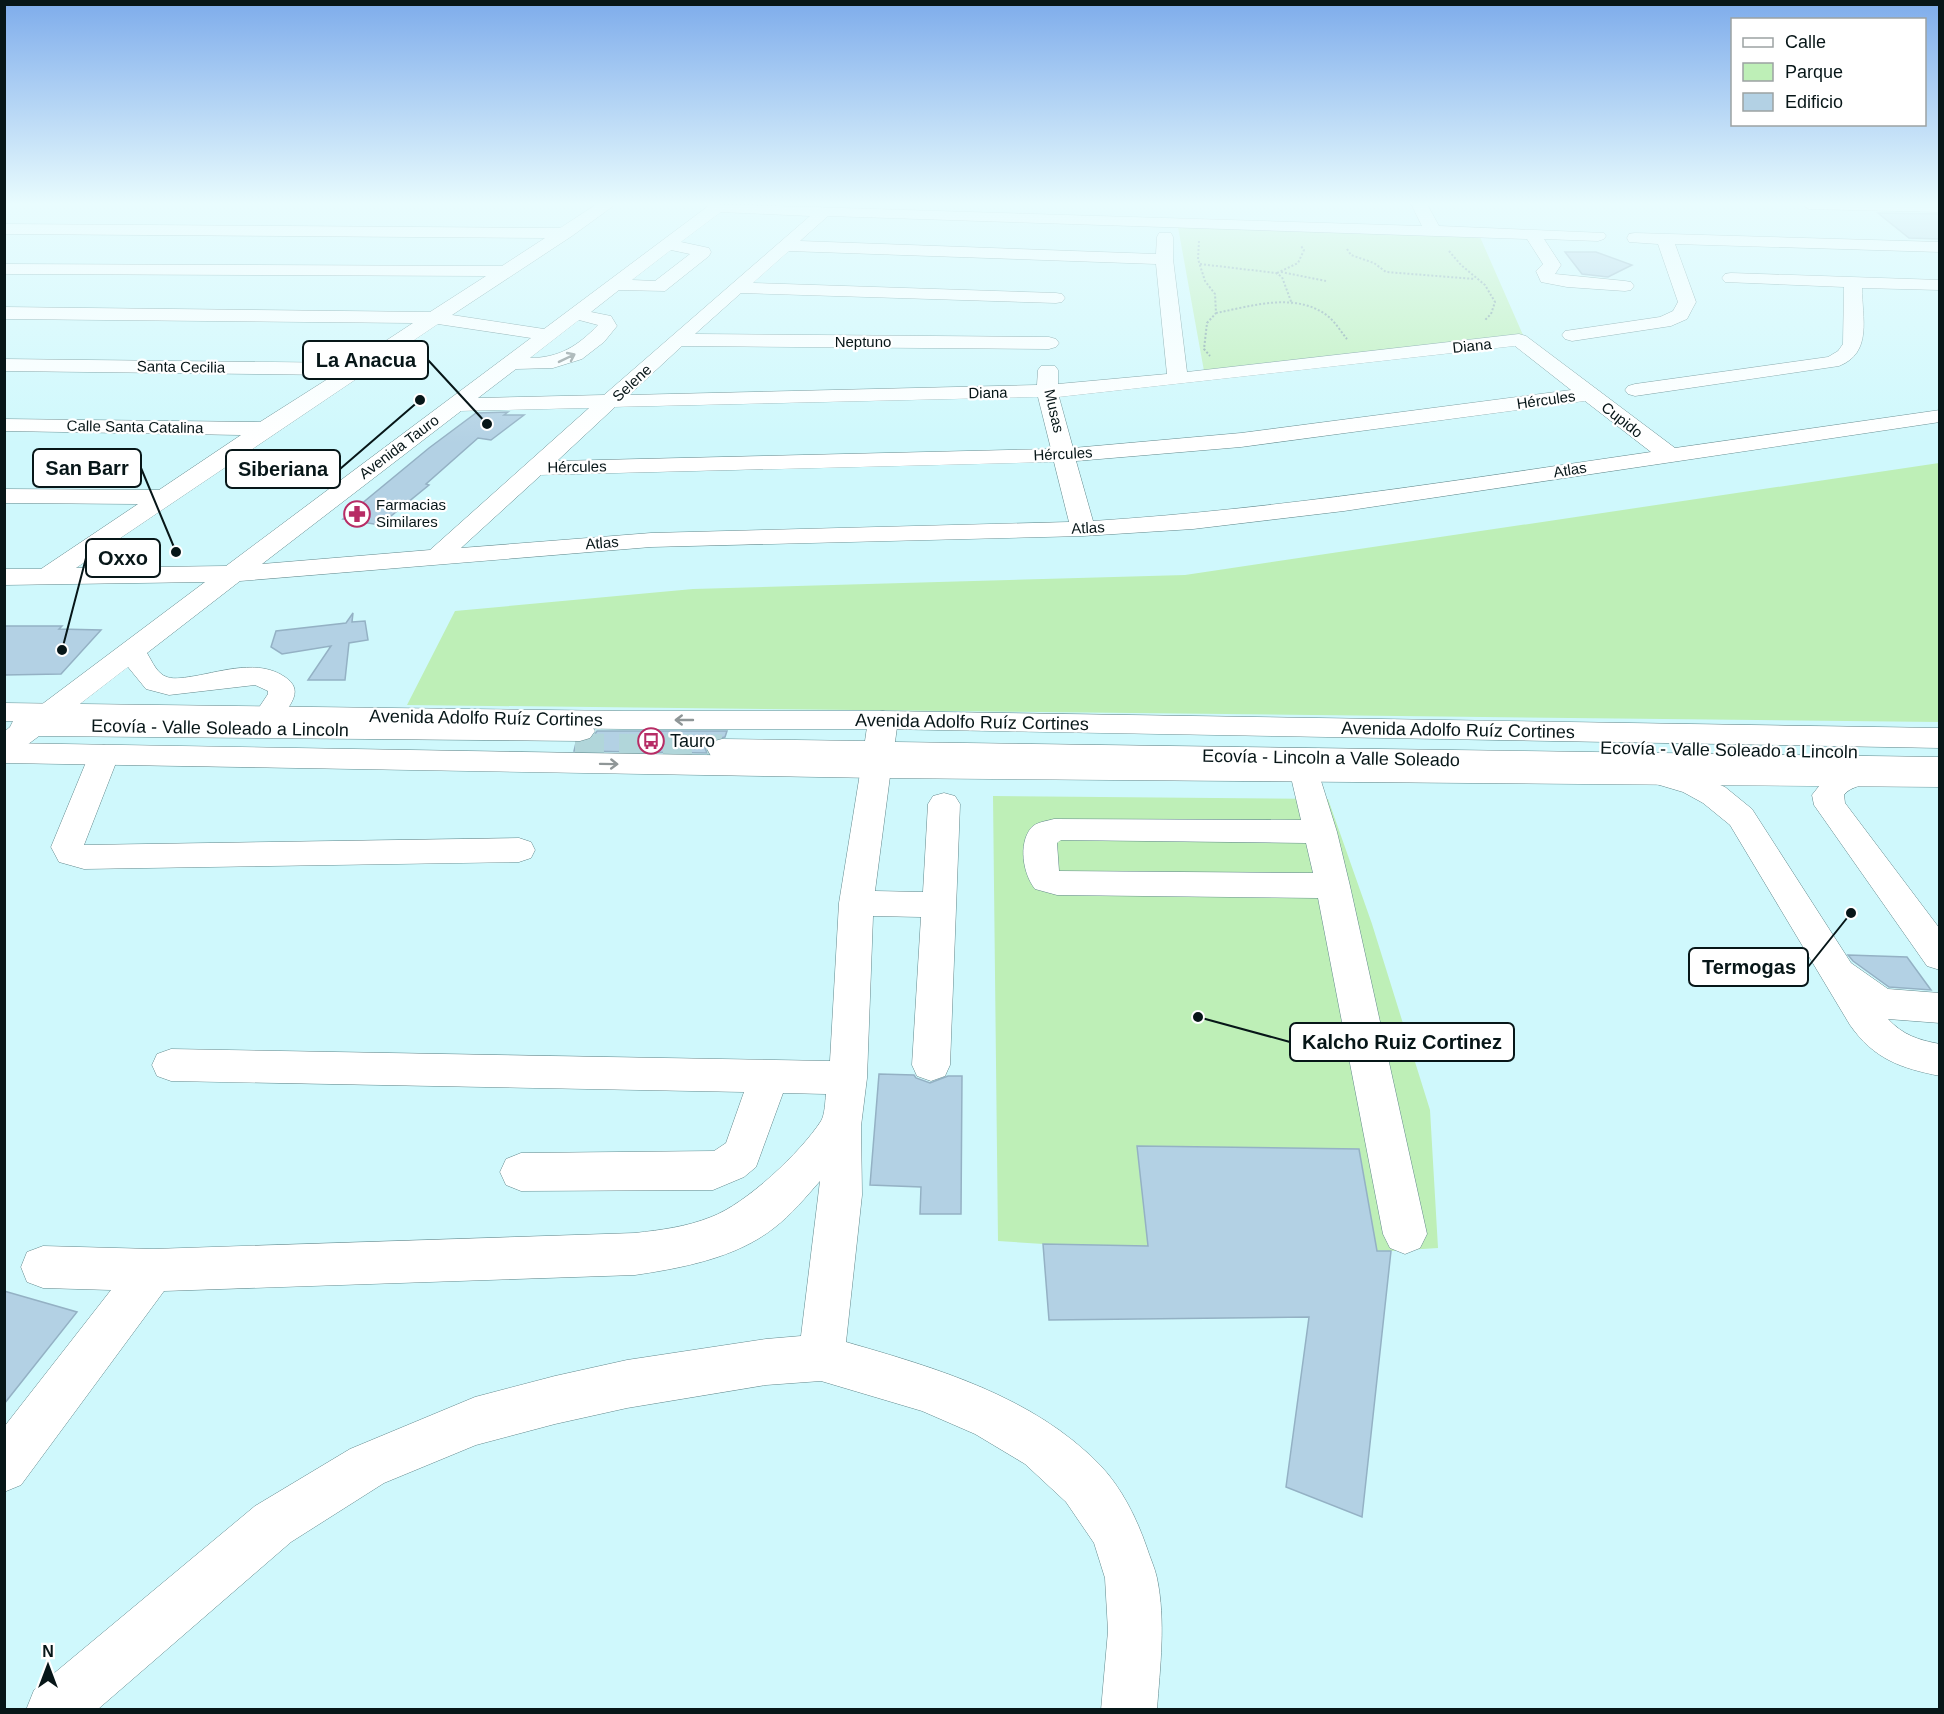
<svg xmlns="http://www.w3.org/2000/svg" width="1944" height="1714" viewBox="0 0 1944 1714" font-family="Arial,sans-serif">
<rect width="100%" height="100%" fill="#cff8fc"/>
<path fill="#beefb7" d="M 1178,227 L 1480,237 L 1523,335 L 1204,371 Z
M 1939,463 L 1939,722 L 407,705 L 455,611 L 693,589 L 1185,575 Z
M 993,796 L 1328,799 L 1372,924 L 1430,1110 L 1438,1248 L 1391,1251 L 1043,1244 L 998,1241 Z"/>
<path fill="#b3d1e4" stroke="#94b1c4" stroke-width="1.5" d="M 1878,213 L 1940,214 L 1940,239 L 1909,238 Z
M 1565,252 L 1596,252 L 1632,265 L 1608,277 L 1582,274 Z
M 508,412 L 504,415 L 524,415 L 491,440 L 478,438 L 426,484 L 429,485 L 380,525 L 343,519 L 429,448 L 476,413 Z
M 353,613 L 352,622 L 365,621 L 368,640 L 349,643 L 345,680 L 308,680 L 331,646 L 282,654 L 271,647 L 276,631 L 346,623 Z
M 4,626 L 62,626 L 59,629 L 101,630 L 61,674 L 4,675 Z
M 597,731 L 727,731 L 725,737 L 709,741 L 705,748 L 707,753 L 574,751 L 576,743 L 591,740 Z
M 1848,955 L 1907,957 L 1931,990 L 1889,987 L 1853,961 Z
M 879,1074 L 914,1075 L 916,1078 L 930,1083 L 948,1076 L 962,1076 L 961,1214 L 920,1214 L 921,1187 L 870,1185 Z
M 1137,1146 L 1359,1149 L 1377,1251 L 1391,1251 L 1362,1517 L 1286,1487 L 1309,1317 L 1049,1320 L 1043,1244 L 1148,1246 Z
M 4,1291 L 77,1312 L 4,1404 Z"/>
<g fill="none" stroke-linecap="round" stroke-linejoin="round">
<path stroke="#b1d6da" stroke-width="29" stroke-dasharray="29 15" stroke-linecap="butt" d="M 575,748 L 722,749"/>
<g stroke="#62888c" stroke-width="1">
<path id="minor" d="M 597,204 L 616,204 L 572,236 L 452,315 L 544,329 L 711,204 L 1422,226 L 1411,204 L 1427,204 L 1439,226 L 1604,233 L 1606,236 L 1604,239 L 1598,241 L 1544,239 L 1561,265 L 1555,274 L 1625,281 L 1631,282 L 1634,286 L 1631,290 L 1625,291 L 1567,287 L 1541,282 L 1536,271 L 1543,264 L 1527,239 L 828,216 L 800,241 L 1156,254 L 1157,237 L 1159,233 L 1171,233 L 1173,237 L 1173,259 L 1187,372 L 1519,334 L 1526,336 L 1675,448 L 1940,410 L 1940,422 L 1344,511 L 1193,529 L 1083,536 L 651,547 L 240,581 L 147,653 C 152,661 157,674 167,677 C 175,680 187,677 195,676 C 223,671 259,659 285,677 C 304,690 291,703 281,719 L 580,721 L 590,724 L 595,731 L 590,738 L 580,741 L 39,736 L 15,754 L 4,757 L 4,732 L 10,727 L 14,719 L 25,717 L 205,582 L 4,585 L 4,569 L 41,569 L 138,504 L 4,503 L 4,489 L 159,490 L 241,435 L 4,431 L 4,419 L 260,422 L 334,375 L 4,371 L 4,359 L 352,363 L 413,323 L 4,319 L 4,307 L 430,312 L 486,276 L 4,274 L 4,264 L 502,266 L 545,238 L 4,234 L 4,224 L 560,228 ZM 721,212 L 810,216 L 604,395 L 478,398 L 516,369 L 553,368 L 582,359 L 604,342 L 617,326 L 611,316 L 591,312 L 619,290 L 665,291 L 709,256 L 711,252 L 709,248 L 681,242 ZM 671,250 L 690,254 L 655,281 L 632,280 ZM 789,251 L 1156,264 L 1167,374 L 1058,384 L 1058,370 L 1055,366 L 1041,366 L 1038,370 L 1037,385 L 629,395 L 682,346 L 1049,349 L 1056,347 L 1059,343 L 1056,339 L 1049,337 L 695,334 L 741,293 L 1056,303 L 1062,302 L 1065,298 L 1062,294 L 1056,293 L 753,283 ZM 579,320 L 598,325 C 578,346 559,358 530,358 ZM 438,324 L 531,338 L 226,566 L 76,568 ZM 1515,346 L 1571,390 L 1241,433 L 1073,448 L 1059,397 ZM 1038,397 L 1051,449 L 557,461 L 615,407 ZM 1585,401 L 1651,452 C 1465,479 1280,509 1093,521 L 1076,461 L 1241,447 ZM 589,408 L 430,550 L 262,564 L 461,411 ZM 1054,462 L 1069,522 L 651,533 L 461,548 L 541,475 ZM 128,667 L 146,689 L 169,695 L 255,685 L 268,691 L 268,694 L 254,715 L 257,719 L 63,717 Z
M 1801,204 L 1940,204 L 1940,212 L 1809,209 Z
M 1635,233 L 1940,242 L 1940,252 L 1675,244 L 1696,302 L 1687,319 L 1671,326 L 1572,341 L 1565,339 L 1562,335 L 1565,331 L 1660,317 L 1673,311 L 1678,302 L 1658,244 L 1629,242 L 1627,238 L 1629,234 Z
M 1731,273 L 1940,280 L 1940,290 L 1862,288 C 1862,317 1873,353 1839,366 L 1635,396 L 1628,394 L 1625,390 L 1628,386 L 1635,384 L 1828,357 L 1838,351 L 1843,344 L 1844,287 L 1725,282 L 1722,278 L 1725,274 Z
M 883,711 L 893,713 L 898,720 L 895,742 L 1940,757 L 1940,777 L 1872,776 C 1865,788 1851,785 1844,795 L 1845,803 L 1940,929 L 1940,970 L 1927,966 L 1814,805 L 1812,795 L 1827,776 L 1694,774 L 1725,787 L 1752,809 L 1851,963 L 1888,989 L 1940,993 L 1940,1023 L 1888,1019 C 1903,1035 1918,1040 1940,1044 L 1940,1076 C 1900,1068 1874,1059 1850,1025 L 1730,825 L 1703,803 L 1683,792 L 1646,781 L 1642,773 L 1317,768 L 1337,832 L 1350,886 L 1427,1234 L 1420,1248 L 1405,1254 L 1390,1248 L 1383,1234 L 1318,898 L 1057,895 L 1035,889 C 1023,874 1018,844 1031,828 C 1036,822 1047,821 1054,819 L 1301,820 L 1290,773 L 1293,767 L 892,761 L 875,891 L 923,892 L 928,804 L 933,796 L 944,793 L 955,796 L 960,804 L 950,1065 L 945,1076 L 931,1081 L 917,1076 L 912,1065 L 921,917 L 873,916 L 867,1078 L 861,1126 L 862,1195 L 846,1342 C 936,1368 1033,1396 1100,1465 C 1122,1488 1137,1519 1147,1548 C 1150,1558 1155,1568 1157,1578 C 1166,1621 1160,1667 1157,1710 L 1101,1710 L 1108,1631 L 1105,1578 L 1094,1543 L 1066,1502 L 1025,1464 L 975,1434 L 922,1411 L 821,1381 L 766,1385 L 627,1408 L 555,1424 L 476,1445 L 384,1483 L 291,1542 L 97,1710 L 26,1710 L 34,1690 L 255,1506 L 350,1449 L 475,1397 L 555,1376 L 627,1360 L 766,1339 L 801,1336 L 820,1181 C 806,1197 791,1215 774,1228 C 736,1258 682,1268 635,1275 L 164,1291 L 21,1485 L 4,1492 L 4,1427 L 111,1290 L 43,1288 L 27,1282 L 21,1267 L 27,1252 L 43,1246 L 153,1249 L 635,1233 C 661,1230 686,1227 711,1217 C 746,1204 801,1152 821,1121 C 825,1114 825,1102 826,1094 L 783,1093 L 756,1167 L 744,1177 L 713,1190 L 521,1191 L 506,1185 L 500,1172 L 506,1159 L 521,1153 L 714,1151 L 726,1143 L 744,1092 L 171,1081 L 157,1076 L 152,1065 L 157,1054 L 171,1049 L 830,1061 L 839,903 L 862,761 L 722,759 L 711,756 L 707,749 L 711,742 L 722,739 L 865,741 L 868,720 L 873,713 ZM 1061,840 L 1306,843 L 1313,873 L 1059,871 L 1057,843 Z
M 104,745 L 115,748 L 119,755 L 84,845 L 519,838 L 531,842 L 535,850 L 531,858 L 519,862 L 84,869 L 59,862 L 51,847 L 89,755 L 93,748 Z"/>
</g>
<g stroke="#62888c" stroke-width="1">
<path id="major" d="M 4,703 L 623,711 L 883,711 L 1940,728 L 1940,748 L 883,729 L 623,729 L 4,721 Z
M 4,743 L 877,758 L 1940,767 L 1940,787 L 877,778 L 4,763 Z"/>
</g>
<path stroke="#81a0a3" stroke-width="2" stroke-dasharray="2 2" stroke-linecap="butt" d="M 1199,241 L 1198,259 L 1205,281 L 1215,294 L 1216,313 L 1207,323 L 1204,349 L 1210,356
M 1347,249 L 1351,255 L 1374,263 L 1386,272 L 1475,279
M 1449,251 L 1461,265 L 1485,285 L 1495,302 L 1491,314 L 1484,321
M 1200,264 L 1276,273 L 1282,277 L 1292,304
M 1281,272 L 1326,281
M 1277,273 L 1298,263 L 1304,250 L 1301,246
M 1216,313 C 1252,306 1297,291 1329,317 C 1336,323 1341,332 1347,339"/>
<use href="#minor" fill="#fff" fill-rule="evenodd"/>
<use href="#major" fill="#fff" fill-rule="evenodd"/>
</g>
<defs><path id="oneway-shaft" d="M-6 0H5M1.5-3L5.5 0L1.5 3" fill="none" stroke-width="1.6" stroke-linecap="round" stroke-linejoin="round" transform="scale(1.5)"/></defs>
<g stroke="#8f9697">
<use href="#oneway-shaft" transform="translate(567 358) rotate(-26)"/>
<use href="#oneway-shaft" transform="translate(684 720) rotate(-180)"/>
<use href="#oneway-shaft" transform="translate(609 764) rotate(1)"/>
</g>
<linearGradient id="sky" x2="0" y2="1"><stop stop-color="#7eaceb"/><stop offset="0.46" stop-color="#e9fcfe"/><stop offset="1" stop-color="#e9fcfe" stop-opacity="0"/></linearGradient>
<rect width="1944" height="444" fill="url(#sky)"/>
<defs>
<g id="pharmacy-ring" transform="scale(1.35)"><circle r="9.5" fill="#fff" stroke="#b72c65" stroke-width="1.5"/><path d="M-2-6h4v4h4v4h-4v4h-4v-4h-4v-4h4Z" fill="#b72c65"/></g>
<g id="bus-ring" transform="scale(1.35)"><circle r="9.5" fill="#fff" stroke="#b72c65" stroke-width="1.5"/><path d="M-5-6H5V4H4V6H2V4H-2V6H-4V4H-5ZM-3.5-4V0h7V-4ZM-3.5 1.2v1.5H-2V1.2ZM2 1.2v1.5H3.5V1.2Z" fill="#b72c65"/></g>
</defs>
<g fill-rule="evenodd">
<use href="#pharmacy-ring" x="357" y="514"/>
<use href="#bus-ring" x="651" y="741"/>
</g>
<g text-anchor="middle" stroke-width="4.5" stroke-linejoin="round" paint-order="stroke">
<g font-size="15" fill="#071618" stroke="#fff">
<text x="863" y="347">Neptuno</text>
<text transform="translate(1472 346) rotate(-6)" y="5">Diana</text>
<text transform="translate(181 367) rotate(1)" y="5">Santa Cecilia</text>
<text transform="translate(632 383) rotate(-43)" y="5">Selene</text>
<text transform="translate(988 393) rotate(-1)" y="5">Diana</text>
<text transform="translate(1546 400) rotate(-8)" y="5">Hércules</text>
<text transform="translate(1054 411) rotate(77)" y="5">Musas</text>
<text transform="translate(1622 420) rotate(38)" y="5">Cupido</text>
<text transform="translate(135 427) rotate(1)" y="5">Calle Santa Catalina</text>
<text transform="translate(399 447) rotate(-37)" y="5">Avenida Tauro</text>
<text transform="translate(1063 454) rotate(-3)" y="5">Hércules</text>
<text transform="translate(577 467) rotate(-1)" y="5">Hércules</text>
<text transform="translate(1570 470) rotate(-9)" y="5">Atlas</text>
<text transform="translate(1088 528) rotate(-3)" y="5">Atlas</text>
<text transform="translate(602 543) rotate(-4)" y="5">Atlas</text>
</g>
<g font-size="15" fill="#071618" stroke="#fff" text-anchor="start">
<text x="376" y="510">Farmacias<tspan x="376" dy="17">Similares</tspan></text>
</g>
<g font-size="18" fill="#071618" stroke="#fff">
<text transform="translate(486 718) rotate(1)" y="6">Avenida Adolfo Ruíz Cortines</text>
<text transform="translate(972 722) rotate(1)" y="6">Avenida Adolfo Ruíz Cortines</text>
<text transform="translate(220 728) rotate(1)" y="6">Ecovía - Valle Soleado a Lincoln</text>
<text transform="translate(1458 730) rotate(1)" y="6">Avenida Adolfo Ruíz Cortines</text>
<text transform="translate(1729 750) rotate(1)" y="6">Ecovía - Valle Soleado a Lincoln</text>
<text transform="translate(1331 758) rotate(1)" y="6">Ecovía - Lincoln a Valle Soleado</text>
</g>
<g font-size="18" fill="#071618" stroke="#fff" text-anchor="start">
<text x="670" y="747">Tauro</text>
</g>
</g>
<path fill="none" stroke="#071618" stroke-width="2" d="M487 424L428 360M176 552L141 468M420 400L340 469M62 650L86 558M1851 913L1808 967M1198 1017L1290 1042"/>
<g fill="#071618" stroke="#fff" stroke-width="2">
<circle cx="487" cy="424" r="6"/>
<circle cx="176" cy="552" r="6"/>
<circle cx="420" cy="400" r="6"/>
<circle cx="62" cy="650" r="6"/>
<circle cx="1851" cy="913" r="6"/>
<circle cx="1198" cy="1017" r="6"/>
</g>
<g fill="#fff" stroke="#071618" stroke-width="2">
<rect x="303" y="341" width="125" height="38" rx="6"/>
<rect x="33" y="449" width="108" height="38" rx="6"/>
<rect x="226" y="450" width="114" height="38" rx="6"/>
<rect x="86" y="539" width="74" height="38" rx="6"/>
<rect x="1689" y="948" width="119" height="38" rx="6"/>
<rect x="1290" y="1023" width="224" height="38" rx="6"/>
</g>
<g font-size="20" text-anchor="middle" font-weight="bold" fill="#071618">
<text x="366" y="367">La Anacua</text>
<text x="87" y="475">San Barr</text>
<text x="283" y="476">Siberiana</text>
<text x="123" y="565">Oxxo</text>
<text x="1749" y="974">Termogas</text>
<text x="1402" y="1049">Kalcho Ruiz Cortinez</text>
</g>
<rect width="1944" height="1714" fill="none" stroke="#071618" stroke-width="12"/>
<rect x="1731" y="18" width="195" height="108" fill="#ffffff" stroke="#9ca2a3" stroke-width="1.5"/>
<rect x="1743" y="38" width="30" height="9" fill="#ffffff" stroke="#9ca2a3" stroke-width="1.5"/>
<text x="1785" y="48" font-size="18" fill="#071618">Calle</text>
<rect x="1743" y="63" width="30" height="18" fill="#beefb7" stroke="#9ca2a3" stroke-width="1.5"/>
<text x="1785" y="78" font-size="18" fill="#071618">Parque</text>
<rect x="1743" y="93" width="30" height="18" fill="#b3d1e4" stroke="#9ca2a3" stroke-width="1.5"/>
<text x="1785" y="108" font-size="18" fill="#071618">Edificio</text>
<g transform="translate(48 1666)" stroke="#ffffff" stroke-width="4.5" paint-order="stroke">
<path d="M0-4.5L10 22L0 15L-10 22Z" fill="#071618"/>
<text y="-9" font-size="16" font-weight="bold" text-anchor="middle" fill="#071618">N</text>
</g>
</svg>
